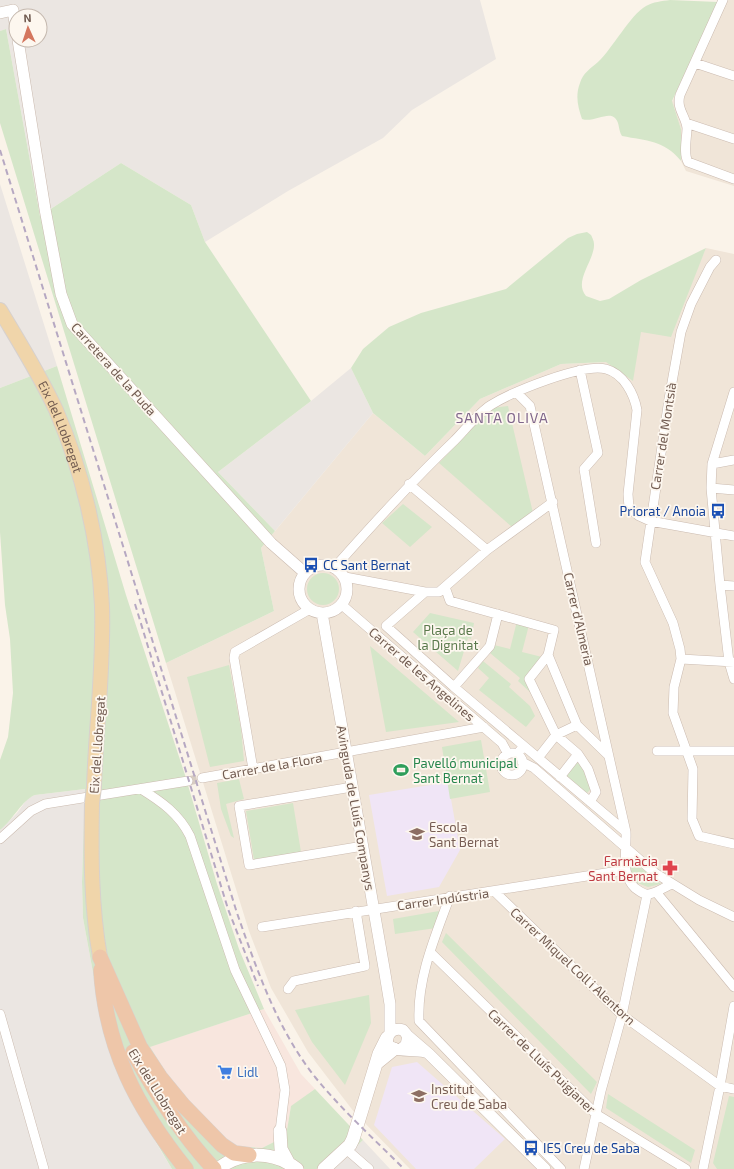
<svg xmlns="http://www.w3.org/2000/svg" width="734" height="1169" viewBox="0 0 734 1169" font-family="'Exo 2',sans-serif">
<rect width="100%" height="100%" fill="#faf3e9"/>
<path fill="#f0e5d8" d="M 719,0 L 734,0 L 734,186 L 686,171 L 681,161 L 681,129 L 672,102 Z
M 706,248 L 734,254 L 734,1169 L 410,1169 L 354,1112 L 308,1052 L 271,988 L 249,931 L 166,663 L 274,611 L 261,548 L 373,413 L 425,456 L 480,399 L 561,364 L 606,362 L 641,332 L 699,264 Z"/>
<path fill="#f8e6de" d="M 264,1009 L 301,1074 L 315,1089 L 291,1107 L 286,1136 L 262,1148 L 232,1146 L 173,1084 L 149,1047 Z"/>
<path fill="#ebe6e2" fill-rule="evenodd" d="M 0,0 L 480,0 L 496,59 L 412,110 L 383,138 L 288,191 L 205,242 L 191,205 L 121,163 L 40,216 L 6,29 L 0,31 ZM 16,16 L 40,16 L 40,40 L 16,40 Z
M 0,184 L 57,366 L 0,388 Z
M 351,368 L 373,413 L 275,531 L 218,472 L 311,401 Z
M 85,789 L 82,882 L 83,918 L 96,989 L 155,1141 L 172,1169 L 0,1169 L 0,830 L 17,813 L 28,798 L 35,795 Z
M 363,1140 L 390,1169 L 334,1169 L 343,1161 Z"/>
<path fill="#f0e5f6" d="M 448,782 L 460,850 L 439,887 L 387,896 L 369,795 Z
M 417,1062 L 505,1139 L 474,1169 L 416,1169 L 374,1125 L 392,1067 Z"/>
<path fill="#d5e6c9" d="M 670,0 L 718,2 L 672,101 L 681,129 L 681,161 C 664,140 647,141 622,136 C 618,130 620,123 615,118 C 608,111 593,123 582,119 C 578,107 575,96 580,83 C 583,73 590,69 598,62 C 613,48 630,15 646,6 C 653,2 662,1 670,0 Z
M 6,29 L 40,216 L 121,163 L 191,205 L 205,242 L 311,401 L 218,472 L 275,531 L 261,548 L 274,611 L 166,663 L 0,123 L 0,31 Z
M 587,232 L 591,235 C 592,237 594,241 594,244 C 595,260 573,281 586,296 L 600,301 L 609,299 L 641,280 L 706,248 L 671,337 L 641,332 L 633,381 L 606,362 L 561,364 L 480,399 L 425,456 L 373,413 L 351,368 L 363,349 L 389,327 L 421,313 L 506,289 L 568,238 L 577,234 Z
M 57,366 L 126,595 L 185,775 L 217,884 L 239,949 L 264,1009 L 150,1047 L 173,1084 L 232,1146 L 262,1148 L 286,1136 L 291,1106 L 315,1089 L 363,1140 L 334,1169 L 172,1169 L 133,1103 L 96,989 L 83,918 L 82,882 L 85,789 L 35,795 C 22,800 13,820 0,830 L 0,760 L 8,737 L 13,693 L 10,639 L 5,605 L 0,532 L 0,388 Z
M 508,406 L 533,513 L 512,527 L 439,463 L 492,408 Z
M 403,504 L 432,527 L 410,547 L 382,523 Z
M307 589a16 16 0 1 1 32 0a16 16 0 1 1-32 0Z
M 430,613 L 474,623 L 471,639 L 468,638 L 458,671 L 413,632 Z
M 517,621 L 529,625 L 522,652 L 542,657 L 528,680 L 531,693 L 518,681 L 520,678 L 490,653 L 494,645 L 510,649 Z
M 370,646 L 459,722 L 386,732 Z
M 483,661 L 511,684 L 509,687 L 530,706 L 535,716 L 526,727 L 479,690 L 489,678 L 478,668 Z
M 229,665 L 241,729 L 244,761 L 210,767 L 187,677 Z
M 481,740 L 490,792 L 450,799 L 442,747 Z
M 577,763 L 581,764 L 591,789 L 587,793 L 564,776 L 574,764 Z
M 239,779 L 244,799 L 226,804 L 234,838 L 231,836 L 221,809 L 217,783 Z
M 293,803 L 301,852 L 254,860 L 246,811 Z
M 630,859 L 661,884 L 648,887 L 635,882 L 629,871 Z
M 439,911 L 436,928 L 395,934 L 393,919 Z
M 446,933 L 597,1082 L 591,1094 L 442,942 Z
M 369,995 L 371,1023 L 345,1085 L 312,1042 L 295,1010 Z
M 608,1094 L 695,1150 L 691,1163 L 606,1108 Z
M 729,1096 L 734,1097 L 734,1169 L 717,1169 L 713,1163 Z"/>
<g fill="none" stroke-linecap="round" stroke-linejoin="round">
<path stroke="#d8cdc3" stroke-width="9" stroke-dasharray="9 4.5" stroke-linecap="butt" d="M 188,781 L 202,778"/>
<g stroke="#cbbbb0" stroke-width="10">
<path id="minor" d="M 723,0 L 680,95 C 676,109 686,116 687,128 C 687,138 683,153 688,162 L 734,179
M 695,63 L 734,76
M 686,123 L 734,139
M 716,260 L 710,267 L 691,304 L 681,332 L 669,399 L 645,562 L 673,623 L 680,649 L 681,659 L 674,687 L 673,713 L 693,769 L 692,819 L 699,836 L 734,844
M 580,370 L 598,453 L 584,469 L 596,543
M 734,392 L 712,464 L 711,488 L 720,585 L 729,662 L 734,679
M 517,393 L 530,406 L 626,832 C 627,851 620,874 635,888 C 639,891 644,895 649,894 C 657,893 664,887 672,884
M 712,464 L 734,460
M 409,484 L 487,550
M 711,488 L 734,490
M 335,567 C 373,524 412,481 454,441 C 465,430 477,414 491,405 C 512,392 582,363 606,369 C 624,374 634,394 637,410 L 628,494 L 629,508 L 639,516 L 650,521 L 734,536
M 345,577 L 425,592 L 439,592 L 487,550 L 553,502
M 720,585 L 734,586
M 445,587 L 450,601 L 554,630 L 548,655 L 577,725 L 609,756
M 425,592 L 386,626 L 454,687 L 524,746
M 342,605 L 502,743 L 508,754
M 548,655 L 529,679 L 556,735 L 578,754 L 588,769 L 596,792 L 590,802
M 681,659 L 734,662
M 454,687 L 490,646 L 498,614
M 657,751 L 734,751
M501 764a11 11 0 1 1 22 0a11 11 0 1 1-22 0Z
M 517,754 L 524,746 L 626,832
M 538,758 L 556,735 L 577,725
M 522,762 L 534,768 L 655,873 L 699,900 L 734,917
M 253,769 L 234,658 L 235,652 L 310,609
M 560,777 L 578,754
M 202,778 L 484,727
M 352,787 L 239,806 L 249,865 L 363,846
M 141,789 C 162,802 179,814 190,836 L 235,970 L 281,1066 L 285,1090 L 280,1131
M 0,839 L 31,811 L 45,804 L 188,781
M 494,891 L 622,1015 L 720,1086 L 734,1089
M 656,892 L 734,987
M 450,896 C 435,937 417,978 419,1021 L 561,1169
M 262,927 L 625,870
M 430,952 L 596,1114 L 686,1169
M 288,989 L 294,981 L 365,966 L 356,911
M 0,1014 L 44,1169
M 346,1149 L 369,1169
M 584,1169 L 601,1091 L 622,1015 L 647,895
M 703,1169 L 720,1086 L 734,1006"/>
</g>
<g stroke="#cbbbb0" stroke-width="12">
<path id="tertiary" d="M 0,13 L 13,10 L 16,30
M 18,40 L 45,209 L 61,294 L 72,324 L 271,543 L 305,573
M299 589a24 24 0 1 1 48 0a24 24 0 1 1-48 0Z
M 322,613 L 384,968 L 390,1004 L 390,1032
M 408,1036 L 429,1054 L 545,1169
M 401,1049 L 406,1045 L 408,1036 L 403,1030 C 391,1026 380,1042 393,1048 C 400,1052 415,1049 425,1052"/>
</g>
<g stroke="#cdbbae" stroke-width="14">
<path id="secondary" d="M 378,1062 L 394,1049
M 280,1131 L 281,1149 L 288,1162
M 218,1169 C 241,1150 274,1151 297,1169
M 324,1169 L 350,1145 L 353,1139 L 379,1054 L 387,1038"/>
</g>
<g stroke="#d7d1ce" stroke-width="16">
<g id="primary">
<path id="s1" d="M 0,310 C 19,342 40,375 56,410 C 82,470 99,540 102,606 C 104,667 96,726 94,787"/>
<path d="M 92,803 C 91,855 91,906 100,957"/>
</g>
</g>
<g stroke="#d7d1ce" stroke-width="16">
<path id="trunk" d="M 100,957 L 140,1047 L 160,1077 L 183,1105 L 222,1145 L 234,1153 L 249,1155
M 101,970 C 106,1049 137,1108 186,1169
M 133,1052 C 156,1094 181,1134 214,1169"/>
</g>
<use href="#minor" stroke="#fff" stroke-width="9"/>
<use href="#tertiary" stroke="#fff" stroke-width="11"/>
<use href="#secondary" stroke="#fff" stroke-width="13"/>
<use href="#primary" stroke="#f0d5aa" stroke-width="14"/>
<use href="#trunk" stroke="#eec6a9" stroke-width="15"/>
<path stroke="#b6a8c2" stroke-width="2" stroke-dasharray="6 4" stroke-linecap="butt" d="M 0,150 L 237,913 C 257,970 277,1029 315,1077 C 342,1110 374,1139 404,1169
M 135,604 L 228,909 L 258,986"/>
<g stroke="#d7d1ce" stroke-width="16" stroke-linecap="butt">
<path id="primary-bridge" d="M 92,803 L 94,787"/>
</g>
<use href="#primary-bridge" stroke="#f0d5aa" stroke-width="14"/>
</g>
<defs>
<g id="bus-bare" transform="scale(1.2)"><path d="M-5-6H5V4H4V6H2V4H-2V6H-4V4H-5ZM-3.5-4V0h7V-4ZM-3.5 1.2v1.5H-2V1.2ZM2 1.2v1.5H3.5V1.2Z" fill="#1a4fb4" stroke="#fdf7ef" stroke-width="2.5" paint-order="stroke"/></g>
<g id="stadium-bare" transform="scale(1.2)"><path d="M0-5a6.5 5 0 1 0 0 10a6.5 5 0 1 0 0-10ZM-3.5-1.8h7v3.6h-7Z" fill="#2e9e5b" stroke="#fdf7ef" stroke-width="2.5" paint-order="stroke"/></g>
<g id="school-bare" transform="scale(1.2)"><path d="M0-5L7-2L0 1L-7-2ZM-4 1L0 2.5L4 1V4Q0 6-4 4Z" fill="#8d6e63" stroke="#fdf7ef" stroke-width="2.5" paint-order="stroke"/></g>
<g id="pharmacy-bare" transform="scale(1.2)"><path d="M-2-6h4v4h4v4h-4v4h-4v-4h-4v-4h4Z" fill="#e0444e" stroke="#fdf7ef" stroke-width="2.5" paint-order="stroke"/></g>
<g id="supermarket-bare" transform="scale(1.2)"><path d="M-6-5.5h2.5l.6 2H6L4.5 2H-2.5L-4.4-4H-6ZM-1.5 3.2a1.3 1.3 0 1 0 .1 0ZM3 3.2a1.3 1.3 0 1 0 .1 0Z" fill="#3f7fe0" stroke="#fdf7ef" stroke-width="2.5" paint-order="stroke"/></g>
</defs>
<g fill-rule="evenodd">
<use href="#bus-bare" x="718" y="511"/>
<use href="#bus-bare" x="311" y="565"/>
<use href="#stadium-bare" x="401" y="770"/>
<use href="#school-bare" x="417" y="834"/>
<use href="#pharmacy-bare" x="670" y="868"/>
<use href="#supermarket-bare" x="225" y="1072"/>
<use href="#school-bare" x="419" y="1096"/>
<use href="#bus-bare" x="531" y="1148"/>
</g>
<g text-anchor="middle" stroke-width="3.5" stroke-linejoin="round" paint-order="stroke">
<g font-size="13" fill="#715b50" stroke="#fdf7ef">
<text transform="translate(114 369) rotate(48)" y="5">Carretera de la Puda</text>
<text dy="5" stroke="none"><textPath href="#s1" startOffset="132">Eix del Llobregat</textPath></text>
<text transform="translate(663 436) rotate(-81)" y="5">Carrer del Montsià</text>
<text transform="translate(579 619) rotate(77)" y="5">Carrer d'Almeria</text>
<text transform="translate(422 674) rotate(41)" y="5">Carrer de les Angelines</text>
<text transform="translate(97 745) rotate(-86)" y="5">Eix del Llobregat</text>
<text transform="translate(272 766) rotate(-10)" y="5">Carrer de la Flora</text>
<text transform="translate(356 808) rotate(80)" y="5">Avinguda de Lluís Companys</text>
<text transform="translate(443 899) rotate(-8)" y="5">Carrer Indústria</text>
<text transform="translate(573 966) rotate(43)" y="5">Carrer Miquel Coll i Alentorn</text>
<text transform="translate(542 1061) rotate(44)" y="5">Carrer de Lluís Puigjaner</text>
<text transform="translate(158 1091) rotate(58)" y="5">Eix del Llobregat</text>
</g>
<g font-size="13" fill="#164399" stroke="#fdf7ef" text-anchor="start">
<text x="706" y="516" text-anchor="end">Priorat / Anoia</text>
<text x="323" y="570">CC Sant Bernat</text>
<text x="543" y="1153">IES Creu de Saba</text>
</g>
<g font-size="13" fill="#5b7a4d" stroke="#fdf7ef">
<text x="448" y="635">Plaça de<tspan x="448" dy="15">la Dignitat</tspan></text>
</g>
<g font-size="13" fill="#27864d" stroke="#fdf7ef" text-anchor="start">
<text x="413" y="768">Pavelló municipal<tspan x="413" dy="15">Sant Bernat</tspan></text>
</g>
<g font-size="13" fill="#785e54" stroke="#fdf7ef" text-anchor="start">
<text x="429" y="832">Escola<tspan x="429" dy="15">Sant Bernat</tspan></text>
<text x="431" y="1094">Institut<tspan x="431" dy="15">Creu de Saba</tspan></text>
</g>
<g font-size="13" fill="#be3a42" stroke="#fdf7ef" text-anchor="end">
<text x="658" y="866">Farmàcia<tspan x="658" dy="15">Sant Bernat</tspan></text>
</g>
<g font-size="13" fill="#366cbe" stroke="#fdf7ef" text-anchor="start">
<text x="237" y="1077">Lidl</text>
</g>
<g font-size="14" letter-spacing="1" fill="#80678c" stroke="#fdf7ef">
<text x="502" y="423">SANTA OLIVA</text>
</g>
</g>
<g transform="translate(28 28) rotate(357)"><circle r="19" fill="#fdf7ef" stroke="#c5b9af"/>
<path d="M0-3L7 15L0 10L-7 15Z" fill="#d4765e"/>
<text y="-6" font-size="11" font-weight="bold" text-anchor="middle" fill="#715b50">N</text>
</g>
</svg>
